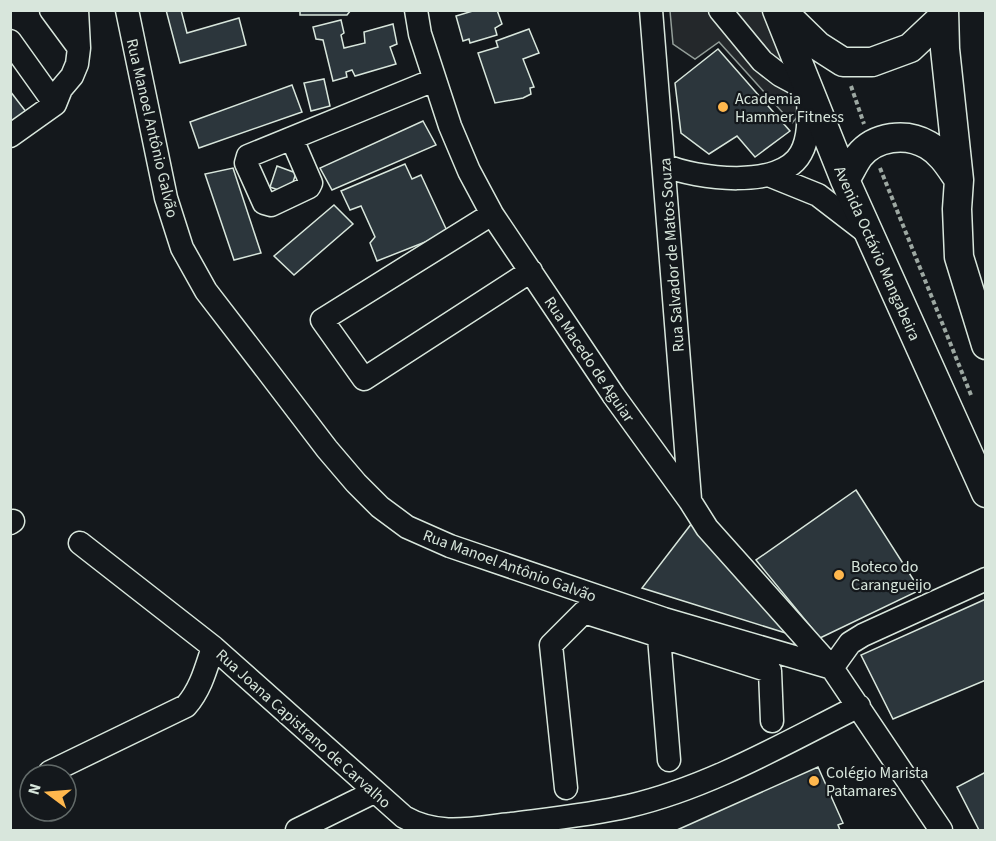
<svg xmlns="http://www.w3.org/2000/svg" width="996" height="841" viewBox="0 0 996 841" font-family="'Source Sans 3',sans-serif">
<rect width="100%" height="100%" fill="#14181c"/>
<path fill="#24282b" stroke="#939e99" stroke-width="1.5" d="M 670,11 L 776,11 L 785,61 L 801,113 L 792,123 L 719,42 L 695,59 L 673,44 Z"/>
<path fill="#2c363c" stroke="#d8e6dc" stroke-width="1.5" d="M 166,10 L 181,10 L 187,33 L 239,18 L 246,45 L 180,63 Z
M 300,10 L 351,10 L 347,15 L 300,15 Z
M 476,10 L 497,10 L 502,24 L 495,28 L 497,35 L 470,43 L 469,39 L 463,41 L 456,16 Z
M 341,20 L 344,33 L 341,35 L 344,48 L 365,43 L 364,32 L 393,24 L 397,44 L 390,47 L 396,64 L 355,76 L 352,70 L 346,72 L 347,77 L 333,81 L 323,40 L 316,39 L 313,27 Z
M 529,29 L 539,53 L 523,59 L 534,87 L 530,88 L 531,94 L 523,98 L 495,103 L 478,53 L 498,47 L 496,41 Z
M 718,49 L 790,131 L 755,157 L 737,136 L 709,154 L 681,133 L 675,83 Z
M 324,79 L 330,106 L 311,111 L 304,83 Z
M 292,85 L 302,112 L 199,148 L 190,122 Z
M 10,91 L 27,113 L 10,124 Z
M 423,121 L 436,145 L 332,190 L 320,168 Z
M 405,164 L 412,179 L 421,175 L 448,233 L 377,261 L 370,243 L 375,237 L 361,206 L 350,210 L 341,191 Z
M 277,166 L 296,173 L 289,194 L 270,187 Z
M 233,168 L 261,253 L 234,260 L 205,174 Z
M 334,205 L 353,224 L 294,275 L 274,256 Z
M 856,490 L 920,590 L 820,638 L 756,560 Z
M 692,523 L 792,635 L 642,588 Z
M 986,599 L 986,680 L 893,719 L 861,655 Z
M 818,767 L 843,823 L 838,825 L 840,830 L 677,830 Z
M 986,772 L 986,830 L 979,830 L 957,787 Z"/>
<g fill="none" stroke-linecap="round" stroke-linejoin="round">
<g stroke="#d8e6dc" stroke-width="25">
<path id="minor" d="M 51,10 L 79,48
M 127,10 L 166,198 L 182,248 L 206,291 L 266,369 L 327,449 L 356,483 L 380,507 L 407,527 L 450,546 L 664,619 L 832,668
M 416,10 L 420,34 L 450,126 L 469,171 L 492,214 L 614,396 L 690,501 L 707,528 L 832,668 L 941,830
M 651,10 L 690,499
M 10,41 L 55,104
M 10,136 L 55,104 L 61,89 L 72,76 L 77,64 L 79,48 L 77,10
M 292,139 L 311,183 L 309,187 L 271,205 L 264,203 L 246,163 L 248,156 L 434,80
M 664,165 C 696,179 781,190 801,153 C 811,135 808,110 808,90 L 780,75 L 762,61 L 720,10
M 771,176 L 818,195 L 870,235
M 492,214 L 322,320 L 364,379 L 531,271
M 10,523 L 13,521
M 80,543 L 213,647 L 404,817 C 439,837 473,828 511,824 C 550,819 590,815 629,806 C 710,787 785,743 859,706
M 663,625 L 659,637 L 669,760
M 832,668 L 850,643 L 863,635 L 986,579
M 50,772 L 186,706 C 201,689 206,668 213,647
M 566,788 L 551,645 L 584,612 L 770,671 L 772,721
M 297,830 L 374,792"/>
</g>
<g stroke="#d8e6dc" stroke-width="31">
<path id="major" d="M 777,10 L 845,180 L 986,493
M 781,10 L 818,46 L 843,62 L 872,62 L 910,48 L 944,16
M 944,10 L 945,49 L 959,180 L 957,209 L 959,257 L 986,345
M 845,180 C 850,172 854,163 859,156 C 875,136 906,132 928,145 C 942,153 950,167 959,180"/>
</g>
<path stroke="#9da8a2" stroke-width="4" stroke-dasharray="4.5 3" stroke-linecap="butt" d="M 851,86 L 864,124
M 880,168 L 971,395"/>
<use href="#minor" stroke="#14181c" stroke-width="22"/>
<use href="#major" stroke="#14181c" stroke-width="28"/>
</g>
<g fill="#ffb74d" stroke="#14181c" stroke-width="2">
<circle cx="723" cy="107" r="6"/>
<circle cx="839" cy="575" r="6"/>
<circle cx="814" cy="781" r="6"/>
</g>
<g text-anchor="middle" stroke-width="4.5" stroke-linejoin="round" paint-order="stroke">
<g font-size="16" fill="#d8e6dc" stroke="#14181c" text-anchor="start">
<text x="735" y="104">Academia<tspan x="735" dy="18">Hammer Fitness</tspan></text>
<text x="851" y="572">Boteco do<tspan x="851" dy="18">Carangueijo</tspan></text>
<text x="826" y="778">Colégio Marista<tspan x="826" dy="18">Patamares</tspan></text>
</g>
<g font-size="16" fill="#d8e6dc" stroke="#14181c">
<text transform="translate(153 128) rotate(77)" y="6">Rua Manoel Antônio Galvão</text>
<text transform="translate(878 253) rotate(66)" y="6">Avenida Octávio Mangabeira</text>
<text transform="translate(671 255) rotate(-94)" y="6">Rua Salvador de Matos Souza</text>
<text transform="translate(590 359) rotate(56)" y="6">Rua Macedo de Aguiar</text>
<text transform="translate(510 565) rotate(20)" y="6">Rua Manoel Antônio Galvão</text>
<text transform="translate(304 728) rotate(42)" y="6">Rua Joana Capistrano de Carvalho</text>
</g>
</g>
<rect width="996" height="841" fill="none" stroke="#d8e6dc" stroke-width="24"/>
<g transform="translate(48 793) rotate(286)"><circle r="28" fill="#14181c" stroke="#626a69" stroke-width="1.5"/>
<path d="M0-4.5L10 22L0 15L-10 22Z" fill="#ffb74d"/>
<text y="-9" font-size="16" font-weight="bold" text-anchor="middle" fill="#d8e6dc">N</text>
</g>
</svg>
